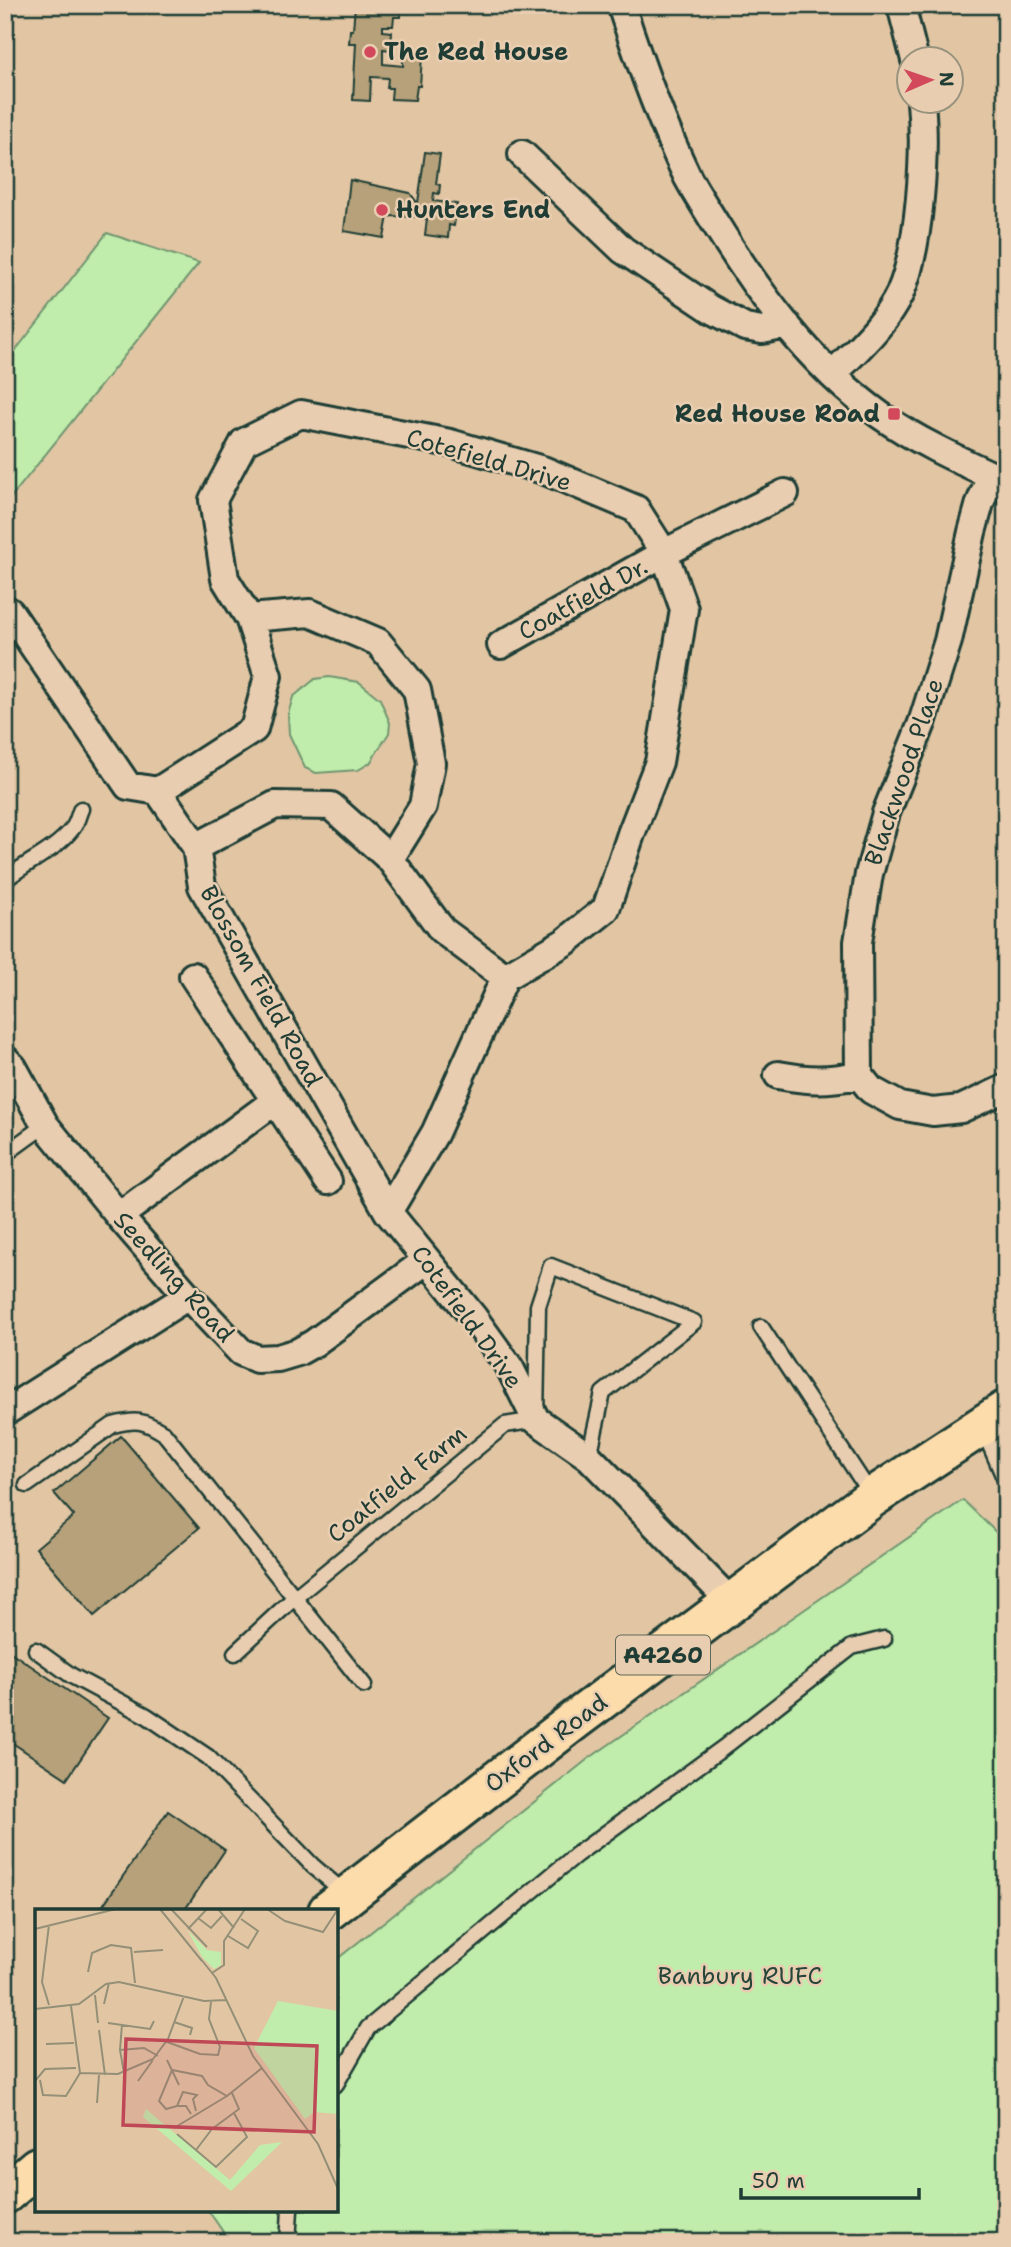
<svg xmlns="http://www.w3.org/2000/svg" width="1011" height="2247" viewBox="0 0 1011 2247" font-family="'Shantell Sans',sans-serif">
<rect width="100%" height="100%" fill="#e2c6a4"/>
<filter id="ink" filterUnits="userSpaceOnUse"><feTurbulence type="fractalNoise" baseFrequency=".0143" numOctaves="2"/><feDisplacementMap in="SourceGraphic" scale="14" xChannelSelector="R" yChannelSelector="G"/><feConvolveMatrix kernelMatrix="1 2 1 2 8 2 1 2 1" color-interpolation-filters="sRGB"/></filter>
<g filter="url(#ink)">
<path fill="#c0edab" stroke="#709570" stroke-width="2" d="M 107,233 L 199,263 L 5,505 L 5,364 Z
M 329,677 L 359,682 L 380,699 L 390,723 L 389,733 L 370,763 L 358,770 L 316,773 L 305,768 L 289,734 L 288,714 L 293,697 L 315,679 Z
M 963,1500 L 1006,1542 L 1006,2242 L 230,2242 L 208,2210 L 336,2210 L 336,1960 L 588,1759 Z"/>
<path fill="#b6a17a" stroke="#1f3d34" stroke-width="2" d="M 355,5 L 401,5 L 401,17 L 394,17 L 393,26 L 383,26 L 383,31 L 392,32 L 391,50 L 383,49 L 383,64 L 403,66 L 403,55 L 422,56 L 420,86 L 417,86 L 415,100 L 391,99 L 392,88 L 387,88 L 388,78 L 371,77 L 370,101 L 353,100 L 356,43 L 349,43 L 350,30 L 353,30 Z
M 425,152 L 440,154 L 436,184 L 440,185 L 439,194 L 434,193 L 433,201 L 457,204 L 454,226 L 449,225 L 448,238 L 425,235 L 427,219 L 416,217 Z
M 350,180 L 410,193 L 418,204 L 416,217 L 388,216 L 384,238 L 344,231 Z
M 121,1436 L 199,1528 L 94,1616 L 36,1548 L 74,1516 L 54,1493 Z
M 9,1651 L 108,1718 L 67,1779 L 5,1738 L 5,1656 Z
M 168,1811 L 225,1850 L 184,1911 L 99,1911 Z"/>
<g fill="none" stroke-linecap="round" stroke-linejoin="round">
<g stroke="#1f3d34" stroke-width="19">
<path id="service" d="M 5,880 C 26,862 55,851 72,829 C 77,824 78,815 81,809
M 5,1154 L 45,1125
M 761,1327 L 872,1496
M 983,1429 L 1006,1482
M 589,1457 L 603,1393 L 694,1322
M 27,1485 L 113,1425 C 137,1419 143,1420 164,1433 L 364,1685
M 36,1650 L 72,1676 L 147,1716 L 208,1757 L 313,1866 L 346,1894
M 235,1653 L 294,1598 L 505,1425 L 536,1420 L 538,1306 L 551,1266 L 694,1322
M 336,2084 L 368,2028 L 576,1855 L 723,1748 L 852,1647 L 884,1639
M 288,2242 L 290,2210"/>
</g>
<g stroke="#1f3d34" stroke-width="32">
<path id="minor" d="M 621,5 C 640,64 661,122 688,178 C 696,193 706,208 715,223 C 759,294 811,366 880,415 C 918,442 963,462 1006,482
M 901,5 L 915,60
M 522,154 L 623,250 L 711,309 L 745,327 L 762,330 L 787,325
M 832,375 C 856,350 885,325 900,293 C 920,247 926,152 921,102
M 991,476 L 980,503 L 972,532 L 948,641 L 922,723 L 886,813 L 869,874 L 858,942 L 859,1075 L 871,1090 L 900,1106 L 933,1112 L 961,1109 L 1006,1088
M 5,609 L 10,612 L 128,786 L 158,791 L 196,847 L 202,886 L 388,1212
M 249,618 L 225,579 L 213,500 L 244,442 L 301,414 L 450,443 L 543,470 L 636,509 L 664,553 L 684,609 L 659,762 L 631,834 L 606,909 L 565,942 L 505,977 L 435,1133 L 388,1212 L 474,1318 L 510,1368 L 536,1420 L 589,1457 L 732,1603
M 501,645 L 664,553 L 785,493
M 158,791 L 254,729 L 268,676 L 249,618 L 310,613 L 378,642 L 417,690 L 431,763 L 423,806 L 390,859 L 331,806 L 275,805 L 196,847
M 390,859 L 442,930 L 505,977
M 193,976 L 328,1181
M 5,1059 L 13,1067 L 45,1125 L 119,1216 L 188,1296 L 241,1352 L 257,1359 L 278,1358 L 298,1352 L 314,1343 L 427,1260
M 778,1075 C 810,1081 827,1081 859,1075
M 119,1216 L 275,1101
M 5,1412 L 188,1296"/>
</g>
<g stroke="#1f3d34" stroke-width="44">
<path id="primary" d="M 328,1911 L 575,1720 L 873,1497 L 1006,1410
M 5,2194 L 37,2167"/>
</g>
<use href="#service" stroke="#e9cdb0" stroke-width="14"/>
<use href="#minor" stroke="#e9cdb0" stroke-width="26"/>
<use href="#primary" stroke="#fddcac" stroke-width="38"/>
</g>
</g>
<g fill="#d1495b" stroke="#e9cdb0" stroke-width="2.5">
<circle cx="370" cy="52" r="7"/>
<circle cx="382" cy="210" r="7"/>
<rect x="887" y="407" width="14" height="14" rx="3.5"/>
</g>
<g text-anchor="middle" stroke-width="5" stroke-linejoin="round" paint-order="stroke">
<rect fill="#e9cdb0" stroke="#5c6859" stroke-width="2" x="616" y="1635.5" width="94" height="39" rx="5"/>
<g font-size="23" font-weight="bold" fill="#1f3d34">
<text x="663" y="1663">A4260</text>
</g>
<g font-size="24" font-weight="bold" fill="#1f3d34" stroke="#e9cdb0" text-anchor="start">
<text x="384" y="60">The Red House</text>
<text x="396" y="218">Hunters End</text>
<text x="880" y="422" text-anchor="end">Red House Road</text>
</g>
<g font-size="24" fill="#1f3d34" stroke="#e9cdb0">
<text transform="translate(489 460) rotate(16)" y="8">Cotefield Drive</text>
<text transform="translate(583 599) rotate(-29)" y="8">Coatfield Dr.</text>
<text transform="translate(904 772) rotate(-71)" y="8">Blackwood Place</text>
<text transform="translate(261 986) rotate(61)" y="8">Blossom Field Road</text>
<text transform="translate(174 1277) rotate(48)" y="8">Seedling Road</text>
<text transform="translate(467 1317) rotate(54)" y="8">Cotefield Drive</text>
<text transform="translate(397 1484) rotate(-39)" y="8">Coatfield Farm</text>
<text transform="translate(546 1743) rotate(-37)" y="8">Oxford Road</text>
</g>
<g font-size="24" fill="#27463a" stroke="#e9cdb0">
<text x="740" y="1984">Banbury RUFC</text>
</g>
</g>
<g transform="translate(35 1909)">
<rect width="303" height="303" fill="#e2c6a4"/>
<path d="M 153,22 L 172,41 L 186,43 L 186,56 L 179,60 L 167,48 ZM 243,92 L 303,102 L 303,205 L 279,203 L 270,210 L 219,139 ZM 111,200 L 195,271 L 225,236 L 247,233 L 196,282 L 108,208 Z" fill="#c0edab"/>
<path fill="none" stroke="#948f77" stroke-width="2" d="M 125,0 L 167,52M 136,0 L 172,38M 183,0 L 199,19M 232,0 L 250,12 L 288,23 L 303,0M 163,9 L 176,19 L 187,7M 0,20 L 81,0M 153,20 L 172,0M 193,27 L 213,39 L 223,22 L 206,10M 99,43 L 128,41M 165,49 L 181,69 L 218,147 L 283,235 L 303,280M 53,63 L 57,44 L 76,36 L 96,39 L 100,74M 177,64 L 189,56 L 189,32 L 210,0M 60,86 L 63,114M 69,95 L 74,74M 14,96 L 7,73 L 14,16M 36,97 L 45,164M 0,100 L 44,95 L 71,75 L 84,73 L 169,92 L 191,91M 139,113 L 157,119 L 155,126M 73,114 L 115,120 L 119,112M 64,121 L 70,166M 132,133 L 165,145 L 183,146 L 185,138 L 174,110 L 176,93M 11,135 L 39,134M 85,141 L 87,115M 132,151 L 144,176M 45,164 L 83,165 L 118,150 L 133,130 L 149,87M 89,164 L 85,141 L 109,139 L 123,147M 5,171 L 8,186 L 31,187 L 45,164M 0,172 L 10,160 L 41,159M 103,172 L 118,151M 62,194 L 64,166M 142,197 L 131,200 L 124,192 L 137,161 L 167,167 L 173,176 L 192,187 L 227,159M 156,205 L 151,197 L 142,197 L 148,183 L 162,186 L 158,190 L 161,202M 139,219 L 192,187M 142,225 L 181,258 L 212,228 L 199,204M 161,241 L 177,220 L 204,200 L 197,184"/>
<path fill="#bf4857" fill-opacity="0.15" stroke="#bf4857" stroke-width="3.5" d="M 91,130 L 282,137 L 279,223 L 88,216 Z"/>
<rect width="303" height="303" fill="none" stroke="#1f3d34" stroke-width="3.5"/>
</g>
<rect width="1011" height="2247" fill="none" stroke="#e9cdb0" stroke-width="28"/>
<rect x="14" y="14" width="983" height="2219" fill="none" stroke="#1f3d34" stroke-width="2.5" filter="url(#ink)"/>
<g transform="translate(930 80) rotate(88)"><circle r="33" fill="#e9cdb0" stroke="#98937e" stroke-width="2"/>
<path d="M0-5L12 26L0 18L-12 26Z" fill="#d1495b"/>
<text y="-10" font-size="19" font-weight="bold" text-anchor="middle" fill="#1f3d34">N</text>
</g>
<path d="M741 2188v10h178v-10" fill="none" stroke="#1f3d34" stroke-width="3.5"/>
<text x="752" y="2188" font-size="21" fill="#1f3d34" stroke="#e9cdb0" stroke-width="5" paint-order="stroke">50 m</text>
</svg>
